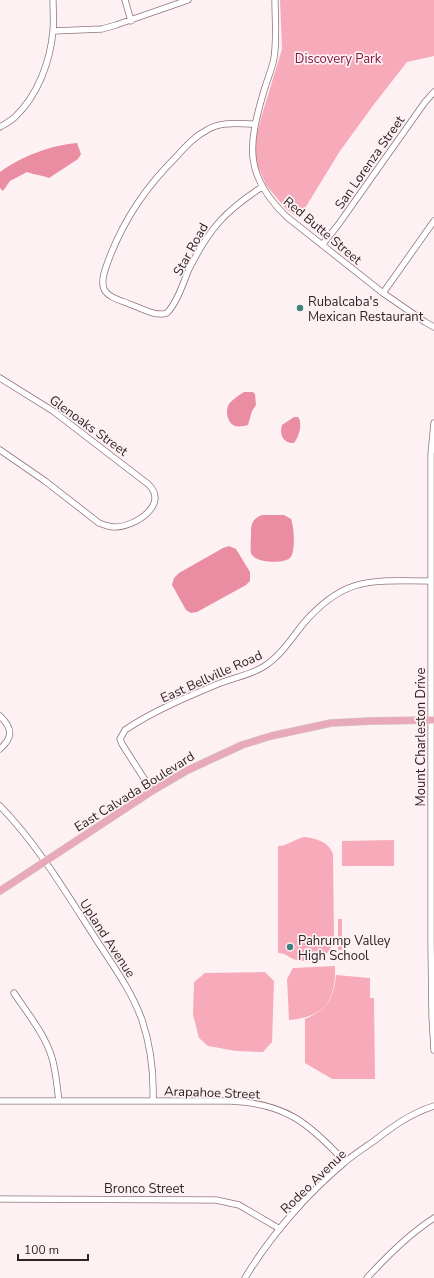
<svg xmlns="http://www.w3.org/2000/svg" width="434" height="1278" viewBox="0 0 434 1278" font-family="'Nunito Sans',sans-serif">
<rect width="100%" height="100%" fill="#fef1f4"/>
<path fill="#f7aaba" d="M 280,0 L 434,0 L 434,56 L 407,62 L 375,103 L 340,151 L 299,218 L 286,209 L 266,185 L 252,153 L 261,118 L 282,49 Z
M 304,837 C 316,838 329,842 333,854 L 334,940 C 330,959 310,965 293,959 C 287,956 285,953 278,953 L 278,846 C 287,846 295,839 304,837 Z
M 394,840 L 394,866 L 342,866 L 342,841 Z
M 338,919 L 342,919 L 342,950 L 338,950 Z
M 335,966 C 336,1001 324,1017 289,1020 L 287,979 L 293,968 Z
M 265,972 L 274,981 L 272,1043 L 271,1043 L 263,1052 L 236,1051 L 208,1046 L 199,1038 L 193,1015 L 194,982 L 205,973 Z
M 336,975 L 370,978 L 370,998 L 374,998 L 375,1079 L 332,1079 L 305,1063 L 305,1019 C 327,1010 334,998 336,975 Z"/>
<path fill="#eb8da2" d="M 77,143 L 81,154 L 78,159 L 49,178 C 42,175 34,175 27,172 L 10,181 L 3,191 L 0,188 L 0,172 C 20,157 51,145 77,143 Z
M 244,392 L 253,392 L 255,394 L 256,405 L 252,411 L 248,425 C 244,426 239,427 235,426 C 227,423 225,410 229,404 C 233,399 239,395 244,392 Z
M 294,417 L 298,417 C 303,423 299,437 294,443 C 283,444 279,434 282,425 Z
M 262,515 L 284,515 L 291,519 C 294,526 296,552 290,558 C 284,564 254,563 251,553 C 250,548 251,540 251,534 C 251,524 252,519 262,515 Z
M 229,546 L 236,549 L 250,572 L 250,581 L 246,585 L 197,612 L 191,613 L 186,610 L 172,585 L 174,578 L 179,573 L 223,548 Z"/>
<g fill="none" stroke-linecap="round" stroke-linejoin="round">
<g stroke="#907479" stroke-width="7">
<path id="minor" d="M 125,0 L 131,21
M 275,0 C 275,19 277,40 274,58 C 272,70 266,82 263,94 C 248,146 244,176 287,217 L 383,293 L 425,322 L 434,327
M 53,31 L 102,29 L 116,25 L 188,0
M 254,124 C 239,124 221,121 207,130 C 195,136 186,146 177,156 C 147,186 126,216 110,256 C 107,265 100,279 104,289 C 108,298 123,301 132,305 C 143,309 156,317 167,313 C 178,301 183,283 189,269 C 209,229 225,211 262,187
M 0,127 C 5,124 11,121 15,117 C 38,95 50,62 53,31 C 54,21 53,10 53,0
M 322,245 L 338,225 L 425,102 L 434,92
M 383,293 L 434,221
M 0,378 L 53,411 L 148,484 C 170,504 135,527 115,527 C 109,527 104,525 99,523 L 45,481 L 0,450
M 434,423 L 431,454 L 431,942 L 432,1016 L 434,1050
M 0,716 C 13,729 13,737 0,749
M 152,791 L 122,744 L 120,739 L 125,730 C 153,711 187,697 218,684 C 233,678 250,675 263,667 C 280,657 291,639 303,624 C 345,575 372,581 431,581
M 0,806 C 37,844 65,891 94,936 C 111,963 131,989 142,1020 C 151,1047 154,1073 153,1101
M 14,993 C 27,1013 45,1034 52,1058 C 56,1071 57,1087 59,1101
M 0,1101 L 230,1101 C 285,1103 309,1123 345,1162
M 0,1199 L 216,1200 L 239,1205 L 280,1229
M 245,1278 C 270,1236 307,1194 344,1163 C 353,1155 364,1148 374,1141 C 392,1127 411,1113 434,1106
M 367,1278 C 387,1256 409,1234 434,1218"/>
</g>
<g stroke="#d5d3d3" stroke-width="8">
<path id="major" d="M 0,891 L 152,791 L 188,770 L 242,745 L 271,736 L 331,723 L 372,721 L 434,720"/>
</g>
<use href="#minor" stroke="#fff" stroke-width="5.5"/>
<use href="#major" stroke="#e8aab9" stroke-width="7"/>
</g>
<g fill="#3d837b" stroke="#fef1f4" stroke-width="1.5">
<circle cx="300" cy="308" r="4"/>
<circle cx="290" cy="947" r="4"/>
</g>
<g text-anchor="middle" stroke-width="3.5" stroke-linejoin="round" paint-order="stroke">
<g font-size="13" fill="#881a41" stroke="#fef1f4">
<text x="338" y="63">Discovery Park</text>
</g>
<g font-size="13" fill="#2f2325" stroke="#fef1f4">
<text transform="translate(369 162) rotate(-55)" y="5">San Lorenza Street</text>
<text transform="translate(323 230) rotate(40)" y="5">Red Butte Street</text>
<text transform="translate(190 249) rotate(-61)" y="5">Star Road</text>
<text transform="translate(89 425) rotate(36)" y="5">Glenoaks Street</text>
<text transform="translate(211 676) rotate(-24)" y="5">East Bellville Road</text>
<text transform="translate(420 737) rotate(-90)" y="5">Mount Charleston Drive</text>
<text transform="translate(134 791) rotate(-32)" y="5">East Calvada Boulevard</text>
<text transform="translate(108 938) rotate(57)" y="5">Upland Avenue</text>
<text transform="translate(212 1092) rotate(2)" y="5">Arapahoe Street</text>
<text transform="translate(313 1181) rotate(-44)" y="5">Rodeo Avenue</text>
<text x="144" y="1193">Bronco Street</text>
</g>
<g font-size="13" fill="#2f2325" stroke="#fef1f4" text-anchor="start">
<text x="308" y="306">Rubalcaba's<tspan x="308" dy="15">Mexican Restaurant</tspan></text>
<text x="298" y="945">Pahrump Valley<tspan x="298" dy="15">High School</tspan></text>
</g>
</g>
<path d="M18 1254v6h70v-6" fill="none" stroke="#2f2325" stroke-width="2"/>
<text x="24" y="1254" font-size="12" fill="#2f2325" stroke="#fef1f4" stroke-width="3" paint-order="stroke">100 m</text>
</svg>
